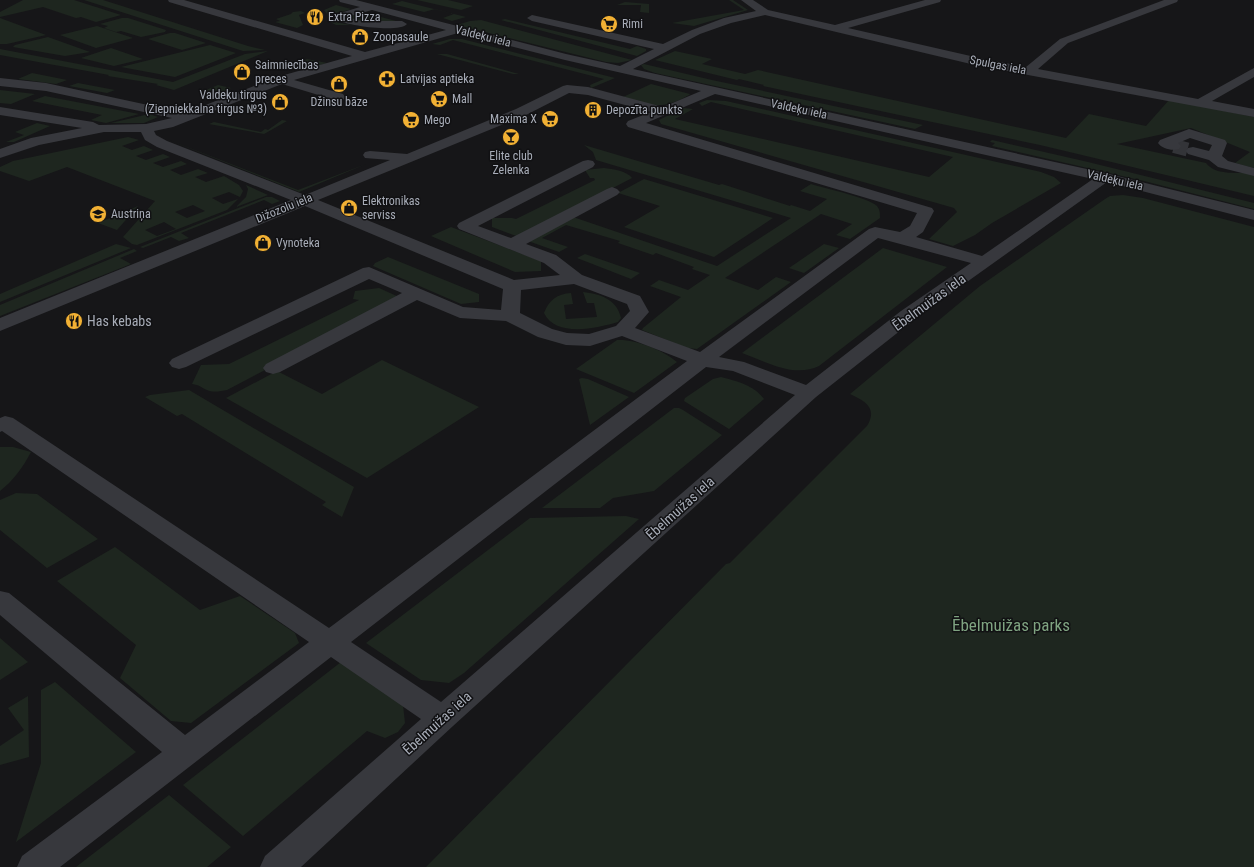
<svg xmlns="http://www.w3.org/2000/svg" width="1254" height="867" viewBox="0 0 1254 867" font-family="'Roboto Condensed',sans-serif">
<rect width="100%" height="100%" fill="#161618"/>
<path fill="#1e261f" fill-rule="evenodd" d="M 23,0 L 74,0 L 121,15 L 96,22 L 81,17 L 76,18 L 43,7 L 0,17 L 0,12 Z
M 84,0 L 103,0 L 248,46 L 265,50 L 243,51 Z
M 417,0 L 448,0 L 473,6 L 461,10 Z
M 729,0 L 733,0 L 748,10 L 694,26 L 672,23 L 744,10 Z
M 402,1 L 466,17 L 452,21 L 443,18 L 454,14 L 435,9 L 424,12 L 392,4 Z
M 625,2 L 649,4 L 649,13 L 640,12 L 641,5 L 617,5 Z
M 336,5 L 351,9 L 336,14 L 333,19 L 340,23 L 352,25 L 336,25 L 328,21 L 327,14 L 324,10 Z
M 301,11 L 305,13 L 299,15 L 303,25 L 297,28 L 275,22 L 280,21 L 276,19 L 291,14 L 293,12 Z
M 362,12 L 396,21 L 397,22 L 357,21 L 350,18 L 351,15 Z
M 0,18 L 46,35 L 7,44 L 0,44 Z
M 122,18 L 128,18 L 166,30 L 165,32 L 141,37 L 121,31 L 116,32 L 104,28 L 108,26 L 100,24 Z
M 505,19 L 630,49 L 637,46 L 646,49 L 646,51 L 637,56 L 501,20 Z
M 481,20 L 632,60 L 618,63 L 606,62 L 457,25 L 470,21 Z
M 97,26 L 133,38 L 96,48 L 60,35 Z
M 170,33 L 175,33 L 206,43 L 182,50 L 148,39 Z
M 48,37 L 90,52 L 65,56 L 13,47 L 15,45 Z
M 450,39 L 462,39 L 615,78 L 591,88 L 590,85 L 604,79 L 453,40 L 440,45 L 432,44 Z
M 210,45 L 236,53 L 175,77 L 121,67 Z
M 111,48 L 143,59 L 114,66 L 81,58 Z
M 0,49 L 173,82 L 245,54 L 268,51 L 174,90 L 156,85 L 158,84 L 108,76 L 109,75 L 0,55 Z
M 675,51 L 712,59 L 702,64 L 745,74 L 758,70 L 1066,138 L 1089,114 L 1146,126 L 1169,100 L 1254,117 L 1254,168 L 1235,163 L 1250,152 L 1191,128 L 1117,144 L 1206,163 C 1217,177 1238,171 1254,174 L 1254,196 L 1040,145 L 763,86 L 764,85 L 739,79 L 737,80 L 655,60 Z
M 437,54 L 447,54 L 519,74 L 513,74 Z
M 307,59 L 327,63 L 312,68 L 292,66 Z
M 644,64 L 712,80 L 923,125 L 915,129 L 655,73 L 644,69 L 641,65 Z
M 32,73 L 67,80 L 56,84 L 18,79 Z
M 78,83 L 115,90 L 107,93 L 69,86 Z
M 651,84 L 690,94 L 689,95 C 661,111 652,105 623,97 Z
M 218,85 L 231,88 L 213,96 L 199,93 Z
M 0,90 L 35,94 L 11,104 L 0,103 Z
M 45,96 L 139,114 L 106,123 L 91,120 L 102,115 L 32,101 Z
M 707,100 L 726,101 L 1041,172 L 1054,177 L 1061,183 L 992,223 L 975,235 L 953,246 L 929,239 L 957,212 L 954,208 L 661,124 L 659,120 L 683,108 L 693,109 L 675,119 L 929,177 L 953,157 L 711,102 L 702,106 L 699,103 Z
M 149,114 L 158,117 L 144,123 L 111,123 Z
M 282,120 L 287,121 L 264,134 L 209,124 L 214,122 L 261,132 L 265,129 L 268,130 Z
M 37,123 L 50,126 L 14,142 L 6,142 L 24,135 L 15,132 Z
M 128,137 L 139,140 L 122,146 L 132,150 L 144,146 L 153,150 L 136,156 L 146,160 L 163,154 L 170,157 L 153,163 L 163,167 L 181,161 L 187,164 L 170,170 L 181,175 L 198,169 L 208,173 L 195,177 L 206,182 L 224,176 L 239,185 L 243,191 L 240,197 L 229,192 L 212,198 L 223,204 L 238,199 L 227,210 L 137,245 L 132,244 L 123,237 L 155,201 L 67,167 L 29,181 L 0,171 L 0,167 L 13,161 ZM 193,205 L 205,211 L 187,218 L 175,212 ZM 164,222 L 176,229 L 157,236 L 145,230 Z
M 169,140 L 298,190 L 366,164 L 299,192 Z
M 992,140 L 1088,162 L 1254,203 L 1254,209 L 1144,181 L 992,146 L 995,143 L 990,142 Z
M 584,145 L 719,185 L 722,184 L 790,206 L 791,205 L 810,211 L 827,199 L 800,191 L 811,184 C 826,189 867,197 877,206 C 880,210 880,213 880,218 L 850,239 L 836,235 L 852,224 L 821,214 L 725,278 L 758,290 L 776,277 L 791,282 L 697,349 L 687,348 L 642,330 L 643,328 L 681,297 L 650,286 L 659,280 L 688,290 L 710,275 L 692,269 L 694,267 L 656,253 L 653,255 L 618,243 L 620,241 L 566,225 L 542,238 L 568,247 L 559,252 L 528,241 L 571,218 L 576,218 L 717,266 L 791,218 L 596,160 L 593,152 Z
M 604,168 C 613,169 627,171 632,178 L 519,237 L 492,227 L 492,218 L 512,218 L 516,219 L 595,180 L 594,178 L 590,178 L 585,170 Z
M 644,179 L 773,218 L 714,257 L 624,227 L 660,206 L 618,193 Z
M 246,185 L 268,195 L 236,207 L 246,197 L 248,189 Z
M 1123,195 L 1143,198 L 1254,227 L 1254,867 L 426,867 L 726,564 L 730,563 L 867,426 C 878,408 865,401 850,394 L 980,286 L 1105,199 L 1110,196 Z
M 266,197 L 272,197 L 280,201 L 272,204 L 264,200 L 181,233 L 189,238 L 179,241 L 171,237 L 143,248 L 140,247 Z
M 138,206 L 117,230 L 98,223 Z
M 451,227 L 541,261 L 541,271 L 515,272 L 431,236 Z
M 116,244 L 131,248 L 0,302 L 0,294 Z
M 824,244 L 839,248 L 804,273 L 789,268 Z
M 883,248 L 947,267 L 819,366 C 794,378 767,362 742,353 Z
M 134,249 L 137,251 L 120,258 L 131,264 L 0,316 L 0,305 Z
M 585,254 L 640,273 L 631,279 L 577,258 Z
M 388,257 L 479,294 L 479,302 L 461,304 L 373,266 L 375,263 Z
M 379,288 L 401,298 L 399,300 L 227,390 C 221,391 213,393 207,390 C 200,387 200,385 192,384 L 201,365 L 229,364 L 359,300 L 353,299 L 355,291 Z
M 583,292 C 600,294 617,299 621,318 L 618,322 C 597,328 556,338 544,313 C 549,300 557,294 571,293 L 573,304 L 564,305 L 566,319 L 597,317 L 594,303 L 587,303 Z
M 617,340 C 635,339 663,350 677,362 L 634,393 L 576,369 Z
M 382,360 L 479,407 L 367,478 L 226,398 L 277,371 L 322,394 Z
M 721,377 C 736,381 754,385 764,399 L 729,429 L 684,401 L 685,398 L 713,379 Z
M 582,378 L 588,379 L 629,397 L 590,425 L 579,379 Z
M 189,390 L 354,487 L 342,517 L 322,505 L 326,502 L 182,414 L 177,416 L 145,397 L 150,395 Z
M 674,408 L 679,408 L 683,410 L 722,435 L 654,491 L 613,498 L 600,508 L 542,508 Z
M 0,447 L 13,447 L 31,452 C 23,467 14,480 0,491 Z
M 16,493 L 37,494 L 98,539 L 47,568 L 0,530 L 0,500 Z
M 626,516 L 639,519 L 464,673 L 449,683 L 421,680 L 366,643 L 530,518 Z
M 115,547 L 200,610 L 240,596 L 295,633 L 299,643 L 191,723 L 171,721 L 120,678 L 136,645 L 57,581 Z
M 0,638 L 28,662 L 0,680 Z
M 341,662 L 403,705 L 405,723 L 398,732 L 385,738 L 367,731 L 243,836 L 183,785 Z
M 55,682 L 136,752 L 16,842 L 41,763 L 41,690 Z
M 28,696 L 29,757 L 0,765 L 0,746 L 24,730 L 8,708 Z
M 169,795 L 231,847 L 207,867 L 76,867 Z"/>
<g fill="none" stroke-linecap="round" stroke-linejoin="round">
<path stroke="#333438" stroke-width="14" stroke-dasharray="14 7" stroke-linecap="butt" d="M 1174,146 L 1193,151"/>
<path fill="#37383d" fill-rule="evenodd" d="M 168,0 L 184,0 L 365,52 L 446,30 L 372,10 L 347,17 L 362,21 L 402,21 L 407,24 C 400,33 348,26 337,20 L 336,18 L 337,14 L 360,7 L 340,2 L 339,0 L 356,0 L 566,54 L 620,66 L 654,49 L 532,21 L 527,18 L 532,15 L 663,44 L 692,30 L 724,18 L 756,11 L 741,0 L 753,0 L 768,10 L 835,25 L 925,0 L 941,0 L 940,2 L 848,28 L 975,57 L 1026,67 L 1060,39 L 1164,0 L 1178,0 L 1177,2 L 1068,43 L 1038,69 L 1198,99 L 1254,68 L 1254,77 L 1212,101 L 1254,109 L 1254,117 L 975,65 L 765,15 L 731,23 L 700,34 L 633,69 L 1105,173 L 1254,210 L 1254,220 L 1107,182 L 915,319 L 816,397 L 453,726 L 301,867 L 260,867 L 265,856 L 421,719 L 331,657 L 60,867 L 17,867 L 22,856 L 162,752 L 0,615 L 0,591 L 9,593 L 185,735 L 309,642 L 2,431 L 0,432 L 0,418 L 5,416 L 13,418 L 329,628 L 687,361 L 622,336 L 590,346 L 566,345 L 538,337 L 506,321 L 460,318 L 417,300 L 280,372 L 273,374 L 266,372 L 263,368 L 266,364 L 402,293 L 369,279 L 186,367 L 179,369 L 172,367 L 169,363 L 172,359 L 363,268 L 369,267 L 463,307 L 501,310 L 503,289 L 305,206 L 0,331 L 0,318 L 291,200 L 157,147 L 145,140 L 141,132 L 104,132 L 39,145 L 0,158 L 0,149 L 31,138 L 82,128 L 0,115 L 0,107 L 93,122 L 99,125 L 146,124 L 172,118 L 46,91 L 0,86 L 0,78 L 46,83 L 185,113 L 277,77 L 352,56 L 169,2 ZM 458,33 L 565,60 L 701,91 L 663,107 L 588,87 L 567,85 L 563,86 L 516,109 L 407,154 L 370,151 L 365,152 L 363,155 L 365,158 L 390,160 L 305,195 L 167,141 L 156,135 L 154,131 L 173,127 L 282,84 L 335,100 L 343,100 L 345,97 L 343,94 L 294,80 ZM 569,93 L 588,95 L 651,112 L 628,121 L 626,124 L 628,127 L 917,213 L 910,226 L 900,232 L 875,227 L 869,229 L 700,352 L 635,328 L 649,312 L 640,296 L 582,275 L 556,255 L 526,244 L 617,195 L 620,192 L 617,189 L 612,187 L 607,189 L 511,238 L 478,226 L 593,167 L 595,164 L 593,161 L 588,160 L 583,161 L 459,223 L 457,226 L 459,229 L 544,263 L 560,275 L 514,280 L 318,200 L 526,115 ZM 715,94 L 1093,179 L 982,256 L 916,237 L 923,232 L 934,211 L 932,208 L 646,123 ZM 878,238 L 971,263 L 901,311 L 806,385 L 744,362 L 719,357 ZM 574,284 L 627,304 L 630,311 L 616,326 L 589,334 L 567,333 L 552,329 L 520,313 L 521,290 ZM 706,367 L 733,371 L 795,395 L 441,702 L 351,642 Z
M 1189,129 L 1225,140 L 1227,143 L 1222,156 L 1228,161 L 1254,168 L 1254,176 L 1218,167 L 1209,160 L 1188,154 L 1186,151 L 1188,148 L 1193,147 L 1209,151 L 1212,145 L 1190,138 L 1178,143 L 1181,146 L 1179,149 C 1172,151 1162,149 1158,143 L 1160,140 Z"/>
</g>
<defs>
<g id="restaurant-disc" transform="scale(0.9)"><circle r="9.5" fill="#f2b134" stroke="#111113"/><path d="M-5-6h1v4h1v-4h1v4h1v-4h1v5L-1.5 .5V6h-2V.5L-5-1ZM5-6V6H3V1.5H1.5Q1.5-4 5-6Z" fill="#111"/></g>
<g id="supermarket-disc" transform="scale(0.9)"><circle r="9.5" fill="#f2b134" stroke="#111113"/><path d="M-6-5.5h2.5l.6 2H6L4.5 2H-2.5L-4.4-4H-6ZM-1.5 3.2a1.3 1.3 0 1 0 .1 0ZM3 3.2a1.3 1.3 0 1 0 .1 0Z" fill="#111"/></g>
<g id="shop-disc" transform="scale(0.9)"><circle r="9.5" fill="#f2b134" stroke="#111113"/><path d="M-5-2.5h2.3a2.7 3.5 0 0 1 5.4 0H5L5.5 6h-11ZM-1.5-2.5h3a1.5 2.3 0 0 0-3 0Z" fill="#111"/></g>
<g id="pharmacy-disc" transform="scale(0.9)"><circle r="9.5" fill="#f2b134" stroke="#111113"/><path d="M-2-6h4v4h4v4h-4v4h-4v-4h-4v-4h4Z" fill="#111"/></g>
<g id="building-disc" transform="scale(0.9)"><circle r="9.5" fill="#f2b134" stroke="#111113"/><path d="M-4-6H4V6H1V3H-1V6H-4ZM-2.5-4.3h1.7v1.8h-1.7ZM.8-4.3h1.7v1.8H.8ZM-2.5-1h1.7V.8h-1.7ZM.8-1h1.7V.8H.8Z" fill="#111"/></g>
<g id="bar-disc" transform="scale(0.9)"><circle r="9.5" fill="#f2b134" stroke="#111113"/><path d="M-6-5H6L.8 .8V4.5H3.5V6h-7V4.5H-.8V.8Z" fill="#111"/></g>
<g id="school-disc" transform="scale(0.9)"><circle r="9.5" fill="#f2b134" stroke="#111113"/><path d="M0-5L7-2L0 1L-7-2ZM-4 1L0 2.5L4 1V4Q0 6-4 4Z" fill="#111"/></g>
</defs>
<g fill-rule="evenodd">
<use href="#restaurant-disc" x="315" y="17"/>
<use href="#supermarket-disc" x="609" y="24"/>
<use href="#shop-disc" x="360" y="37"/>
<use href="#shop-disc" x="242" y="72"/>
<use href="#pharmacy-disc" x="387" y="79"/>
<use href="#shop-disc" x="339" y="84"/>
<use href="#supermarket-disc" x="439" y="99"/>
<use href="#shop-disc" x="280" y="102"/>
<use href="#building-disc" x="593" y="110"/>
<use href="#supermarket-disc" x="550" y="119"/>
<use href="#supermarket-disc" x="411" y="120"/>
<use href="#bar-disc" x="511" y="137"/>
<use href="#shop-disc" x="349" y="208"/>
<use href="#school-disc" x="98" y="214"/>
<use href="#shop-disc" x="263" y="243"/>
<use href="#restaurant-disc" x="74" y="321"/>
</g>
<g text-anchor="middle" stroke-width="3" stroke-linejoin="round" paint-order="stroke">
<g font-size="12" fill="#a8adb8" stroke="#111113" text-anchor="start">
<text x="328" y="21">Extra Pizza</text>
<text x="622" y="28">Rimi</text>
<text x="373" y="41">Zoopasaule</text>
<text x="255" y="69">Saimniecības<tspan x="255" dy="14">preces</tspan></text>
<text x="400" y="83">Latvijas aptieka</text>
<text x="267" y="99" text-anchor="end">Valdeķu tirgus<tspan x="267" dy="14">(Ziepniekkalna tirgus №3)</tspan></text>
<text x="452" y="103">Mall</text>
<text x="339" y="106" text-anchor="middle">Džinsu bāze</text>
<text x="606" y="114">Depozīta punkts</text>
<text x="537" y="123" text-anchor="end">Maxima X</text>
<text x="424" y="124">Mego</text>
<text x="511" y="160" text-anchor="middle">Elite club<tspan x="511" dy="14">Zelenka</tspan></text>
<text x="362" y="205">Elektronikas<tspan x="362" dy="14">serviss</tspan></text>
<text x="111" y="218">Austriņa</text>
<text x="276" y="247">Vynoteka</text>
</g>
<g font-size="12" fill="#a8adb8" stroke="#111113">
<text transform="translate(483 36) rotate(14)" y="4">Valdeķu iela</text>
<text transform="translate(998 65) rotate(11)" y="4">Spulgas iela</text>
<text transform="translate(799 109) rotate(12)" y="4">Valdeķu iela</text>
<text transform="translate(1115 180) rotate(13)" y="4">Valdeķu iela</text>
<text transform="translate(284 208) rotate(-22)" y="4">Dižozolu iela</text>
</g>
<g font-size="14" fill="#a8adb8" stroke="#111113">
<text transform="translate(929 302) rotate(-36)" y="5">Ēbelmuižas iela</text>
<text transform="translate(680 508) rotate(-42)" y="5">Ēbelmuižas iela</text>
<text transform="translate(437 723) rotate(-42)" y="5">Ēbelmuižas iela</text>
</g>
<g font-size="14" fill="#a8adb8" stroke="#111113" text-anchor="start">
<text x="87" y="326">Has kebabs</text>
</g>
<g font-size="17" fill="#7fa381" stroke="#111113">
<text x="1011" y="631">Ēbelmuižas parks</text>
</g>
</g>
</svg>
